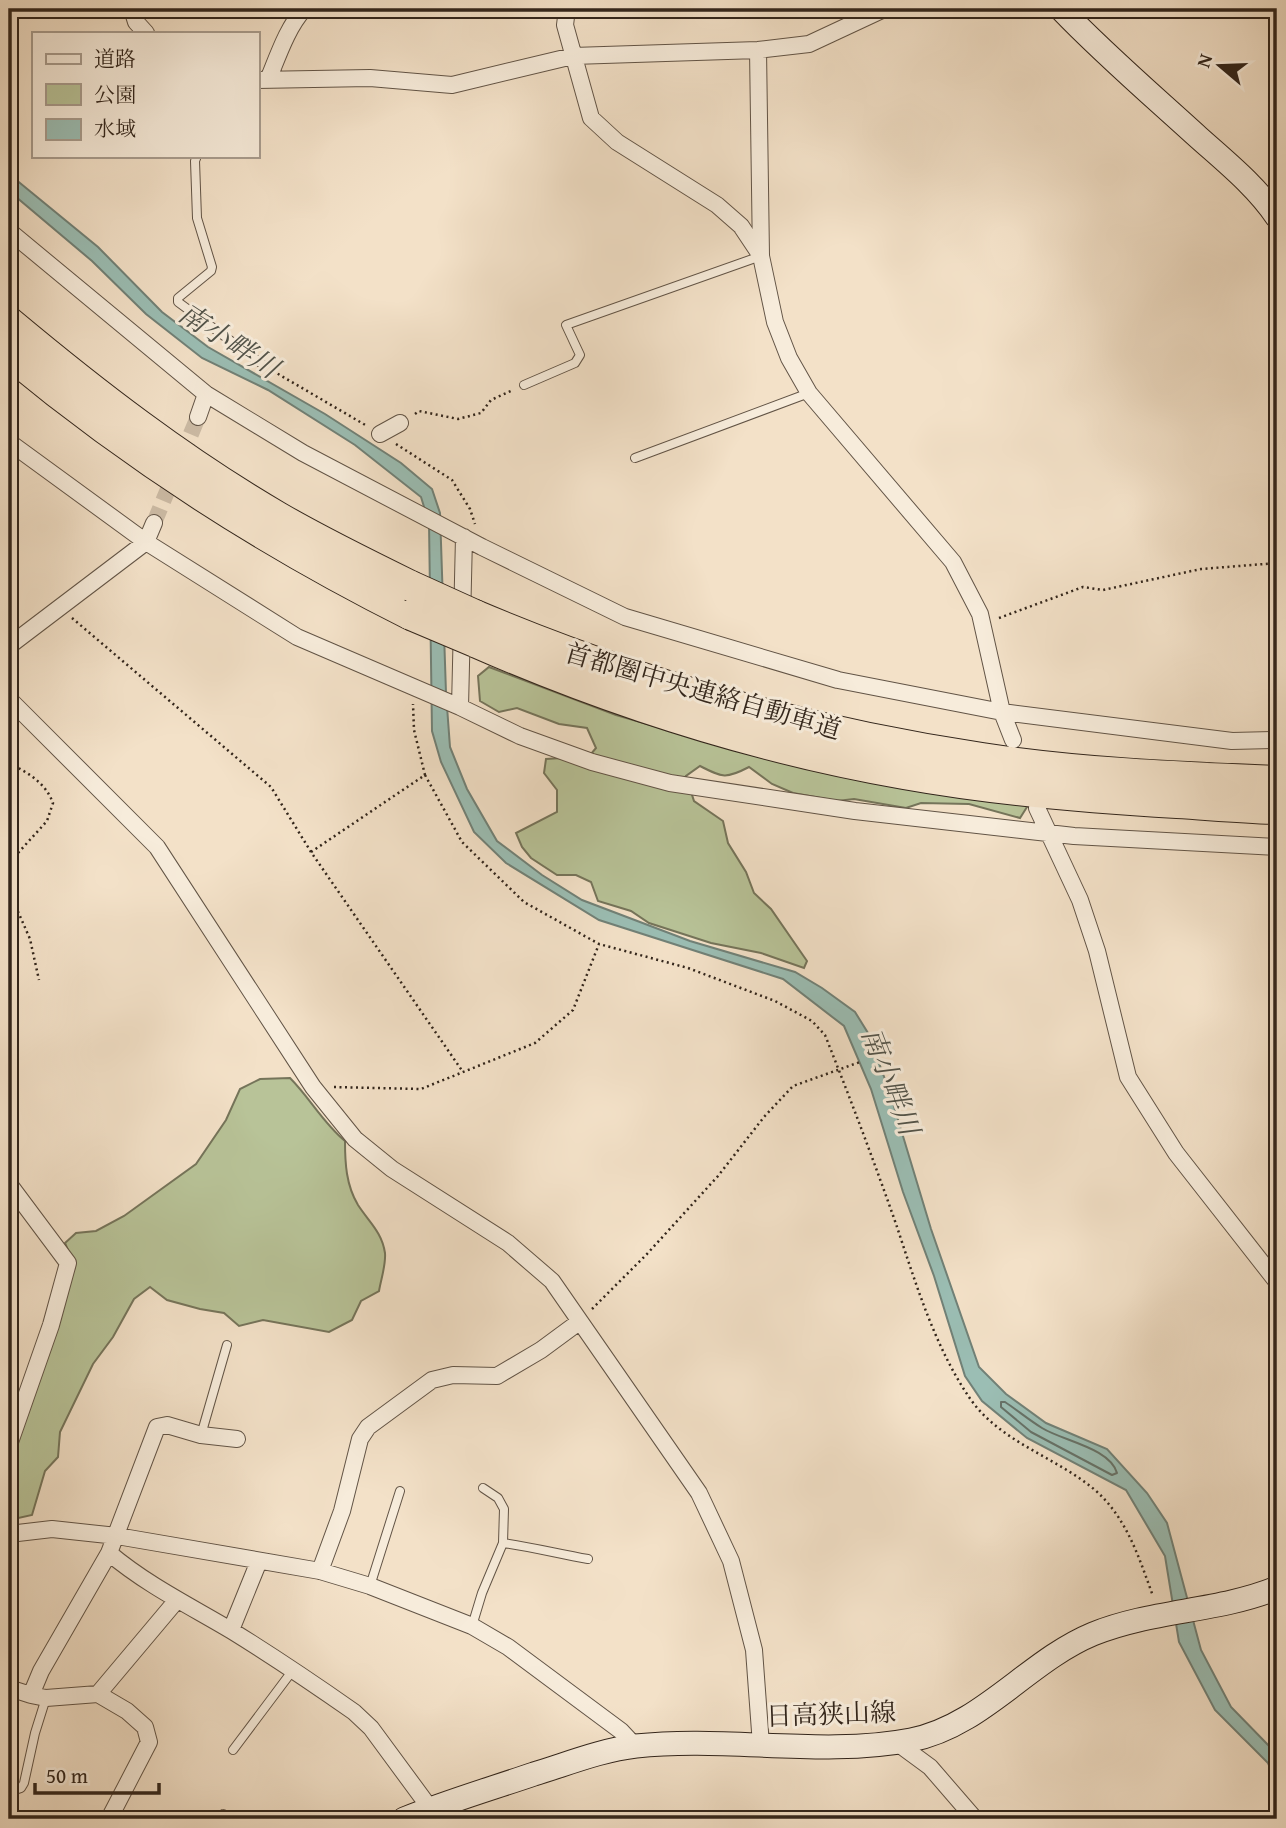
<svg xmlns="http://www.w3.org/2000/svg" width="1286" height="1828" viewBox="0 0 1286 1828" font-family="'Gentium Book Plus','Noto Serif JP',serif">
<rect width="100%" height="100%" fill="#f3e1c8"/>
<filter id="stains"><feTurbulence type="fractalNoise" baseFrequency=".00286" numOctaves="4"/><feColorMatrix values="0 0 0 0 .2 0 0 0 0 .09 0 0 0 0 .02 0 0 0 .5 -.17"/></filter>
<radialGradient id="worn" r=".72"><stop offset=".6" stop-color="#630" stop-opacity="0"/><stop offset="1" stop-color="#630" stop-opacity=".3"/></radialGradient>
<path fill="#b8c398" stroke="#75745a" stroke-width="2" d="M 489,667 L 616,715 L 661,728 L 1011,793 L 1027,807 L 1020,818 L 969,804 L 921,803 L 906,808 L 854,799 L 837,801 L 793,793 L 772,784 L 749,767 C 726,779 723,778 700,766 L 686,776 L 694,801 L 723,821 L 728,843 L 746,872 L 754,893 L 771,909 L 807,961 L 804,968 L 761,953 L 711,943 L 649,923 L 631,911 L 598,901 L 591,882 L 576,875 L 557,875 L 531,858 L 522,847 L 516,833 L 557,812 L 557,790 L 544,773 L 546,759 L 562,758 L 581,766 L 596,748 L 587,728 L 559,724 L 517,708 L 499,712 L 480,701 L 478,676 Z
M 290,1078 C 310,1098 323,1123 345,1141 C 345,1163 346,1185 358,1205 C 369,1222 382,1232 385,1253 C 386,1265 381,1279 379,1291 L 361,1301 L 352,1320 L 329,1332 L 263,1320 L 239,1326 L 224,1313 L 200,1309 L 167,1300 L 150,1287 L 134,1299 L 113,1337 L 93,1364 L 60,1432 L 58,1457 L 45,1471 L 32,1515 L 14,1519 L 9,1516 L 9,1454 L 75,1267 L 65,1243 L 76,1233 L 96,1231 L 124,1216 L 196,1164 L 226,1120 L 240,1089 L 260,1079 Z"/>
<path fill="#9bbeb4" stroke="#718177" stroke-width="2" d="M 9,174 L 98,247 L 162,312 L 208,347 L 325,414 L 401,463 L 432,489 L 440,513 L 446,693 L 450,747 L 467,789 L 497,841 L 542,875 L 582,900 L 690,941 L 795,972 L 822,988 L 855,1012 L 868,1033 L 890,1093 L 931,1229 L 979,1367 L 1006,1394 L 1046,1423 L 1107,1449 L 1147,1493 L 1167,1523 L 1201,1650 L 1231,1707 L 1272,1749 L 1277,1759 L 1277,1786 L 1268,1763 L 1215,1710 L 1179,1642 L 1165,1556 L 1126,1490 L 1027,1438 L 982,1401 L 965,1376 L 934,1276 L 903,1192 L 871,1089 L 844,1026 L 783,979 L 599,920 L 506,863 L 474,832 L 441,762 L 432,731 L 429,523 L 421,497 L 355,445 L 268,390 L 202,358 L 146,314 L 92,261 L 9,191 Z"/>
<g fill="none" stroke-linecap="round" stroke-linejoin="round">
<path stroke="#667268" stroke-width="2" d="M 1001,1402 L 1005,1402 C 1017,1410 1029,1420 1042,1428 C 1063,1441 1110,1448 1117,1473 L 1112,1475 L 1031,1432 L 1001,1407 Z"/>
<path stroke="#ccbba5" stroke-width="16" stroke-dasharray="16 8" stroke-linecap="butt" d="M 154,523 L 198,417"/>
<g stroke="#625446" stroke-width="10">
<path id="lane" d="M 197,156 L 195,161 L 197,218 L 212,267 L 211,271 L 178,298 L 178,302 L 262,364
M 524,385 L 575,363 L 580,355 L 566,325 L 761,256
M 635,458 L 809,393
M 201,1435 L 227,1345
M 503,1543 C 532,1547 559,1554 588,1559
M 370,1586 L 400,1491
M 472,1626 L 482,1593 L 503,1543 L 504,1509 L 498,1498 L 483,1488
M 233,1750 L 293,1670
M 12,1791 L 21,1788 L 24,1783 L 35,1733 L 46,1698
M 223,1814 L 233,1819"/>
</g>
<g stroke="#625446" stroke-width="18">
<path id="street" d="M 132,9 L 136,22 L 146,33
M 567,9 L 565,25 L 591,118 L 617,142 L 717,205 L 741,226 L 761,256 L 775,322 L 789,358 L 809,393 L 953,562 L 980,614 L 1002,712 L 1013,740
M 758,50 L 761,256
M 257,80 L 370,78 L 452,85 L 573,56 L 758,50 L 809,44 L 884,9
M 268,80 C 278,56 287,28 304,9
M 9,231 L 206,394 L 303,453 L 482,547 L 625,617 L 838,680 L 1002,712 L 1232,741 L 1277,740
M 198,417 L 206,394
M 380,434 L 400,423
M 9,442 L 146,542 L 297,637 L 460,707 L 520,736 L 592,762 L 670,783 L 855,811 L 1074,836 L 1277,847
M 9,646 L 146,542 L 154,523
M 9,699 L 157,847 L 313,1087 L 355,1139 L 392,1169 L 508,1243 L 552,1281 L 699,1493 L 731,1561 L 754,1650 L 761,1745
M 460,707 L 464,537
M 1037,808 L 1080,900 L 1097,951 L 1128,1077 L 1176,1153 L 1277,1282
M 9,1184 L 68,1263 L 51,1325 L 9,1445
M 9,1534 L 52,1529 L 117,1536 L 320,1571 L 370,1586 L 472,1626 L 508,1647 L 621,1731 L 635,1746
M 109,1553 C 147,1585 190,1606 232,1631 C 274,1657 314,1684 354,1712 L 371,1728 L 438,1819
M 320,1571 L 342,1511 L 360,1439 L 368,1427 L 432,1380 L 453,1375 L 497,1376 L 541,1350 L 579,1322
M 231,1630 L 259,1561
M 9,1688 L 31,1695 L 41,1671 L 109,1553 L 157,1427 L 167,1425 L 201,1435 L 237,1439
M 98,1694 L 177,1600
M 31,1695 L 46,1698 L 98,1694 L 127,1711 L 145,1727 L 149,1742 L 109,1819
M 896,1742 L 930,1767 L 975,1819"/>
</g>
<g stroke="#32251b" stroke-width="25">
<path id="secondary" d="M 1061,9 C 1104,54 1152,95 1198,137 C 1226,162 1256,186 1277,217
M 404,1819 C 446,1802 490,1789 534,1774 C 567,1764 601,1750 636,1746 C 725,1736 823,1757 911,1740 C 982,1726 1028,1661 1093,1634 C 1152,1610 1218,1612 1277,1588"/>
</g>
<g stroke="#32251b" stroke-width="32">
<path id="highway" d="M 9,322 C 94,393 182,461 278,517 C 321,542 366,564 411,586
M 9,354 C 133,457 267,543 411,615
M 475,615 C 638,684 807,732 982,758 C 1080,773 1179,777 1277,781
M 475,642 C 612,702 756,748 904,774 C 993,790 1086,798 1177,803 C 1210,805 1244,808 1277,809"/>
</g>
<path stroke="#32251b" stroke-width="2.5" stroke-dasharray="2 3.5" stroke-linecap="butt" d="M 273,371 L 367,426
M 415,414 L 419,411 L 458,419 L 481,413 L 491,400 L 513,390
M 396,444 L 452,480 L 470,509 L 475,524
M 72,618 L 271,787 L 311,852 L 463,1072
M 999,618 L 1083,587 L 1103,590 L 1201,569 L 1277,563
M 9,763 C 28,773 45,782 53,803 L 47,821 L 18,853 L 9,868
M 425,775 L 462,842 L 524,902 L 599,944 L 688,968 L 775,1001 L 812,1021 L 825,1035 C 850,1098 874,1161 896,1224 C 916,1284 935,1348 971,1400 C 1002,1443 1056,1457 1095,1490 C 1127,1518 1139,1558 1153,1596
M 311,852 L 425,775 L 414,730 L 413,704
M 9,891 L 30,939 L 39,980
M 334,1087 L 421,1089 L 535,1043 L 573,1010 L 599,944
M 592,1309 L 647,1254 L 718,1176 L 764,1117 L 793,1086 L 860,1062"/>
<use href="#lane" stroke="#f7ecdb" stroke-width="8"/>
<use href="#street" stroke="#f7ecdb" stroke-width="16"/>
<use href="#secondary" stroke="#f7ecdb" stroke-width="23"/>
<use href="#highway" stroke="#f3e1c8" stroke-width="30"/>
<g stroke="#32251b" stroke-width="32" stroke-linecap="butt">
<path id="highway-bridge" d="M 411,586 L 475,615
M 411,615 L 475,642"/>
</g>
<use href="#highway-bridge" stroke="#f3e1c8" stroke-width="30"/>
</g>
<g text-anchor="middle" stroke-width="6" stroke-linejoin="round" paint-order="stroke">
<g font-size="26" fill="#32251b" stroke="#f7ecdb">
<text transform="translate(703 691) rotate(16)" y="9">首都圏中央連絡自動車道</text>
<text transform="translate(831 1714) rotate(-2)" y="9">日高狭山線</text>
</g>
<g font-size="28" font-style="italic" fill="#525349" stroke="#f7ecdb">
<text transform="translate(229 340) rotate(33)" y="10">南小畔川</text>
<text transform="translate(891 1081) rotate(69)" y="10">南小畔川</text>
</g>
</g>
<rect width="1286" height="1828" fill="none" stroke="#f3e1c8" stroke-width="35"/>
<rect x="10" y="10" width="1265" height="1807" fill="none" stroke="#32251b" stroke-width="3.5"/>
<rect x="18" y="18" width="1251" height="1793" fill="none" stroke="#32251b" stroke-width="2"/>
<rect x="32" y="32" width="228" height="126" fill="#f7ecdb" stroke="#a89c8e" stroke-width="2"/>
<rect x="46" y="54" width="35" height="10" fill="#f7ecdb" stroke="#a89c8e" stroke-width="2"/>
<text x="94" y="66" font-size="21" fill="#32251b">道路</text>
<rect x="46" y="84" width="35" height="21" fill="#b8c398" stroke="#a89c8e" stroke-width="2"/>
<text x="94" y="102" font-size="21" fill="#32251b">公園</text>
<rect x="46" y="119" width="35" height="21" fill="#9bbeb4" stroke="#a89c8e" stroke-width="2"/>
<text x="94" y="136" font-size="21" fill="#32251b">水域</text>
<g transform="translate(1220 66) rotate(289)" stroke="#f7ecdb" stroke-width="5" paint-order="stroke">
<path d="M0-5L12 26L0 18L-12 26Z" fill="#32251b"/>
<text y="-10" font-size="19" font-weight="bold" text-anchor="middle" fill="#32251b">N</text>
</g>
<path d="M35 1783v10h124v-10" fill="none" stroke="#32251b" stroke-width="3.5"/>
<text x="46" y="1783" font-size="21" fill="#32251b" stroke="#f7ecdb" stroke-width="5" paint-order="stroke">50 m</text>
<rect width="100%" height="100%" filter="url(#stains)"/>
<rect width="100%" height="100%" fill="url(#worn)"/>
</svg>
